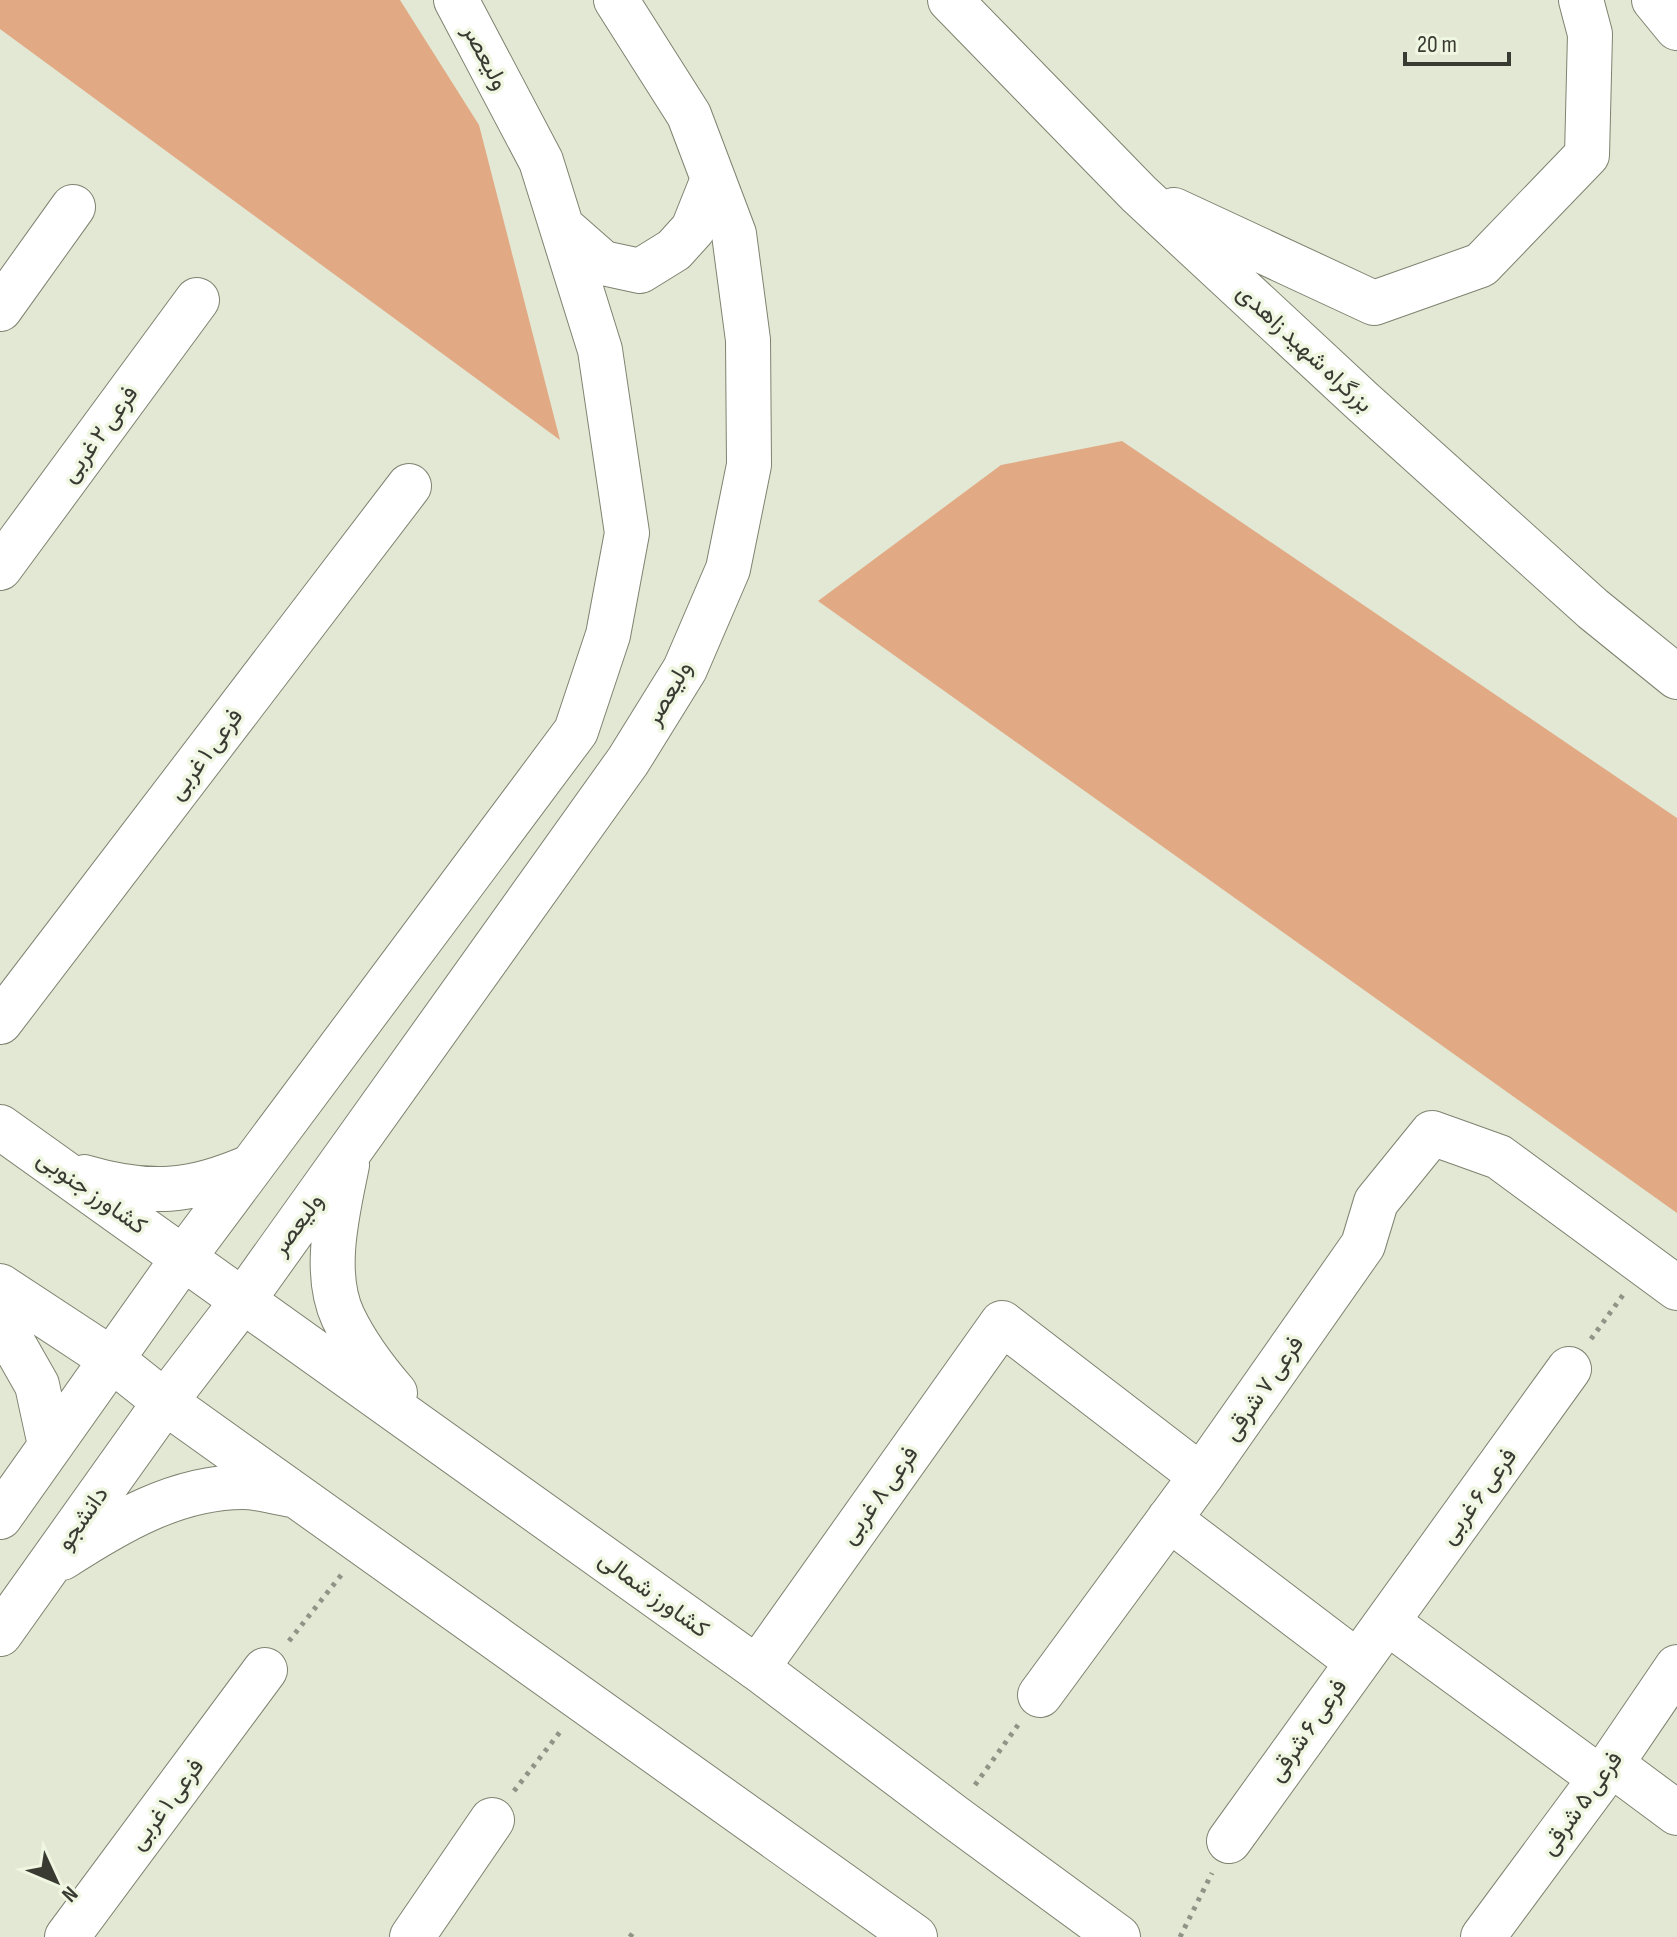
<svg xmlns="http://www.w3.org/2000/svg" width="1677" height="1937" viewBox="0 0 1677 1937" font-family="'Sofia Sans Condensed',Vazirmatn,sans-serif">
<rect width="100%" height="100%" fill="#e2e8d4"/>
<path fill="#e1aa84" d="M 0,0 L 400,0 L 479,125 L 560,440 L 0,29 Z
M 1122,441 L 1677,818 L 1677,1213 L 818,601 L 1001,465 Z"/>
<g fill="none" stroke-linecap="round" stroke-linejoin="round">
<g stroke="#7e8370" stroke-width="46">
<path id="minor" d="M 0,309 L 73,207
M 0,568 L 197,300
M 0,1022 L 409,486
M 1169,1519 L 1356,1661
M 1387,1622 L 1600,1778
M 757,1668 L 1002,1323 L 1201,1476
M 1040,1695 L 1201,1476 L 1363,1245 L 1376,1202 L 1432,1133 L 1499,1157 L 1677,1288
M 1611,1764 L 1677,1813
M 1229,1841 L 1569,1369
M 67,1937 L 265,1670
M 412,1937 L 492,1820
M 1483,1937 L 1611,1764 L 1677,1667"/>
</g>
<g stroke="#7e8370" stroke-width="46">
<path id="major" d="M 562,227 L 603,263 L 640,271 L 674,250 L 693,229 L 713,179
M 0,1127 L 757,1668 L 953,1816 L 1118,1937
M 347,1165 C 338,1210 322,1272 343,1317 C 356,1344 375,1370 395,1393
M 84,1177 C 149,1196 191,1193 252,1166
M 0,1286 L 111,1359 L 165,1402 L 915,1937
M 0,1320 L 37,1385 L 50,1445
M 0,1517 L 184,1257 L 576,731 L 608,635 L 627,533 L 600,350 L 541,161 L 456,0
M 62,1558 C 116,1523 176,1487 243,1487 C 259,1487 277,1493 292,1495
M 0,1634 L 165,1402 L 244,1299 L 628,761 L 685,669 L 728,569 L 749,465 L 748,340 L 734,234 L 689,115 L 616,0"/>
</g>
<g stroke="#7e8370" stroke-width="46">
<path id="highway" d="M 950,0 L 1139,194 L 1362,401 L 1593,609 L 1677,677
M 1654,0 L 1677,28
M 1174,210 L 1374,303 L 1481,265 L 1587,155 L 1590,34 L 1581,0"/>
</g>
<path stroke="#909486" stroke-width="5" stroke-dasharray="4 6" stroke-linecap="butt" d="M 1591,1339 L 1623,1295
M 289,1641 L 342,1574
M 975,1785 L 1018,1725
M 514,1791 L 560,1732
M 630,1937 L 634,1931
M 1180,1937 L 1212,1873"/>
<use href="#minor" stroke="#fff" stroke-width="44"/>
<use href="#major" stroke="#fff" stroke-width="44"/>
<use href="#highway" stroke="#fff" stroke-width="44"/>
</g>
<g text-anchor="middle" stroke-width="7" stroke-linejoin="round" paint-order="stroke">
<g font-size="24" fill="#393b33" stroke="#eff6e1">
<text transform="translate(486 57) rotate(62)" y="8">ولیعصر</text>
<text transform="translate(1305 348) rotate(43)" y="8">بزرگراه شهید زاهدی</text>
<text transform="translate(99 434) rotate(-54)" y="8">فرعی ۲ غربی</text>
<text transform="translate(668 693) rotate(-60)" y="8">ولیعصر</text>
<text transform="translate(205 754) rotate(-53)" y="8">فرعی ۱ غربی</text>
<text transform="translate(92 1192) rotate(35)" y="8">کشاورز جنوبی</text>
<text transform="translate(297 1224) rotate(-54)" y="8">ولیعصر</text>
<text transform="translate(1263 1388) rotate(-55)" y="8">فرعی ۷ شرقی</text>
<text transform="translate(879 1495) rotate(-54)" y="8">فرعی ۸ غربی</text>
<text transform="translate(1478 1496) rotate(-54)" y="8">فرعی ۶ غربی</text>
<text transform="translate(82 1518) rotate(-55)" y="8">دانشجو</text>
<text transform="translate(654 1594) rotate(36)" y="8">کشاورز شمالی</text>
<text transform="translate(1307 1730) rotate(-55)" y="8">فرعی ۶ شرقی</text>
<text transform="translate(1581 1803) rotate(-54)" y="8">فرعی ۵ شرقی</text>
<text transform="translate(166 1804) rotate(-53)" y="8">فرعی ۱ غربی</text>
</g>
</g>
<g transform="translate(56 1881) rotate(134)" stroke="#eff6e1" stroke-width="6" paint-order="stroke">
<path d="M0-6L14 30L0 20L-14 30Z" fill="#393b33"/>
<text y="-12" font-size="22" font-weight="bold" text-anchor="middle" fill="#393b33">N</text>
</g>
<path d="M1405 52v12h104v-12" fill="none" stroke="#393b33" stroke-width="4"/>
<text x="1417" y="52" font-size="24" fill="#393b33" stroke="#eff6e1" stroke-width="6" paint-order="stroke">20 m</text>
</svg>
